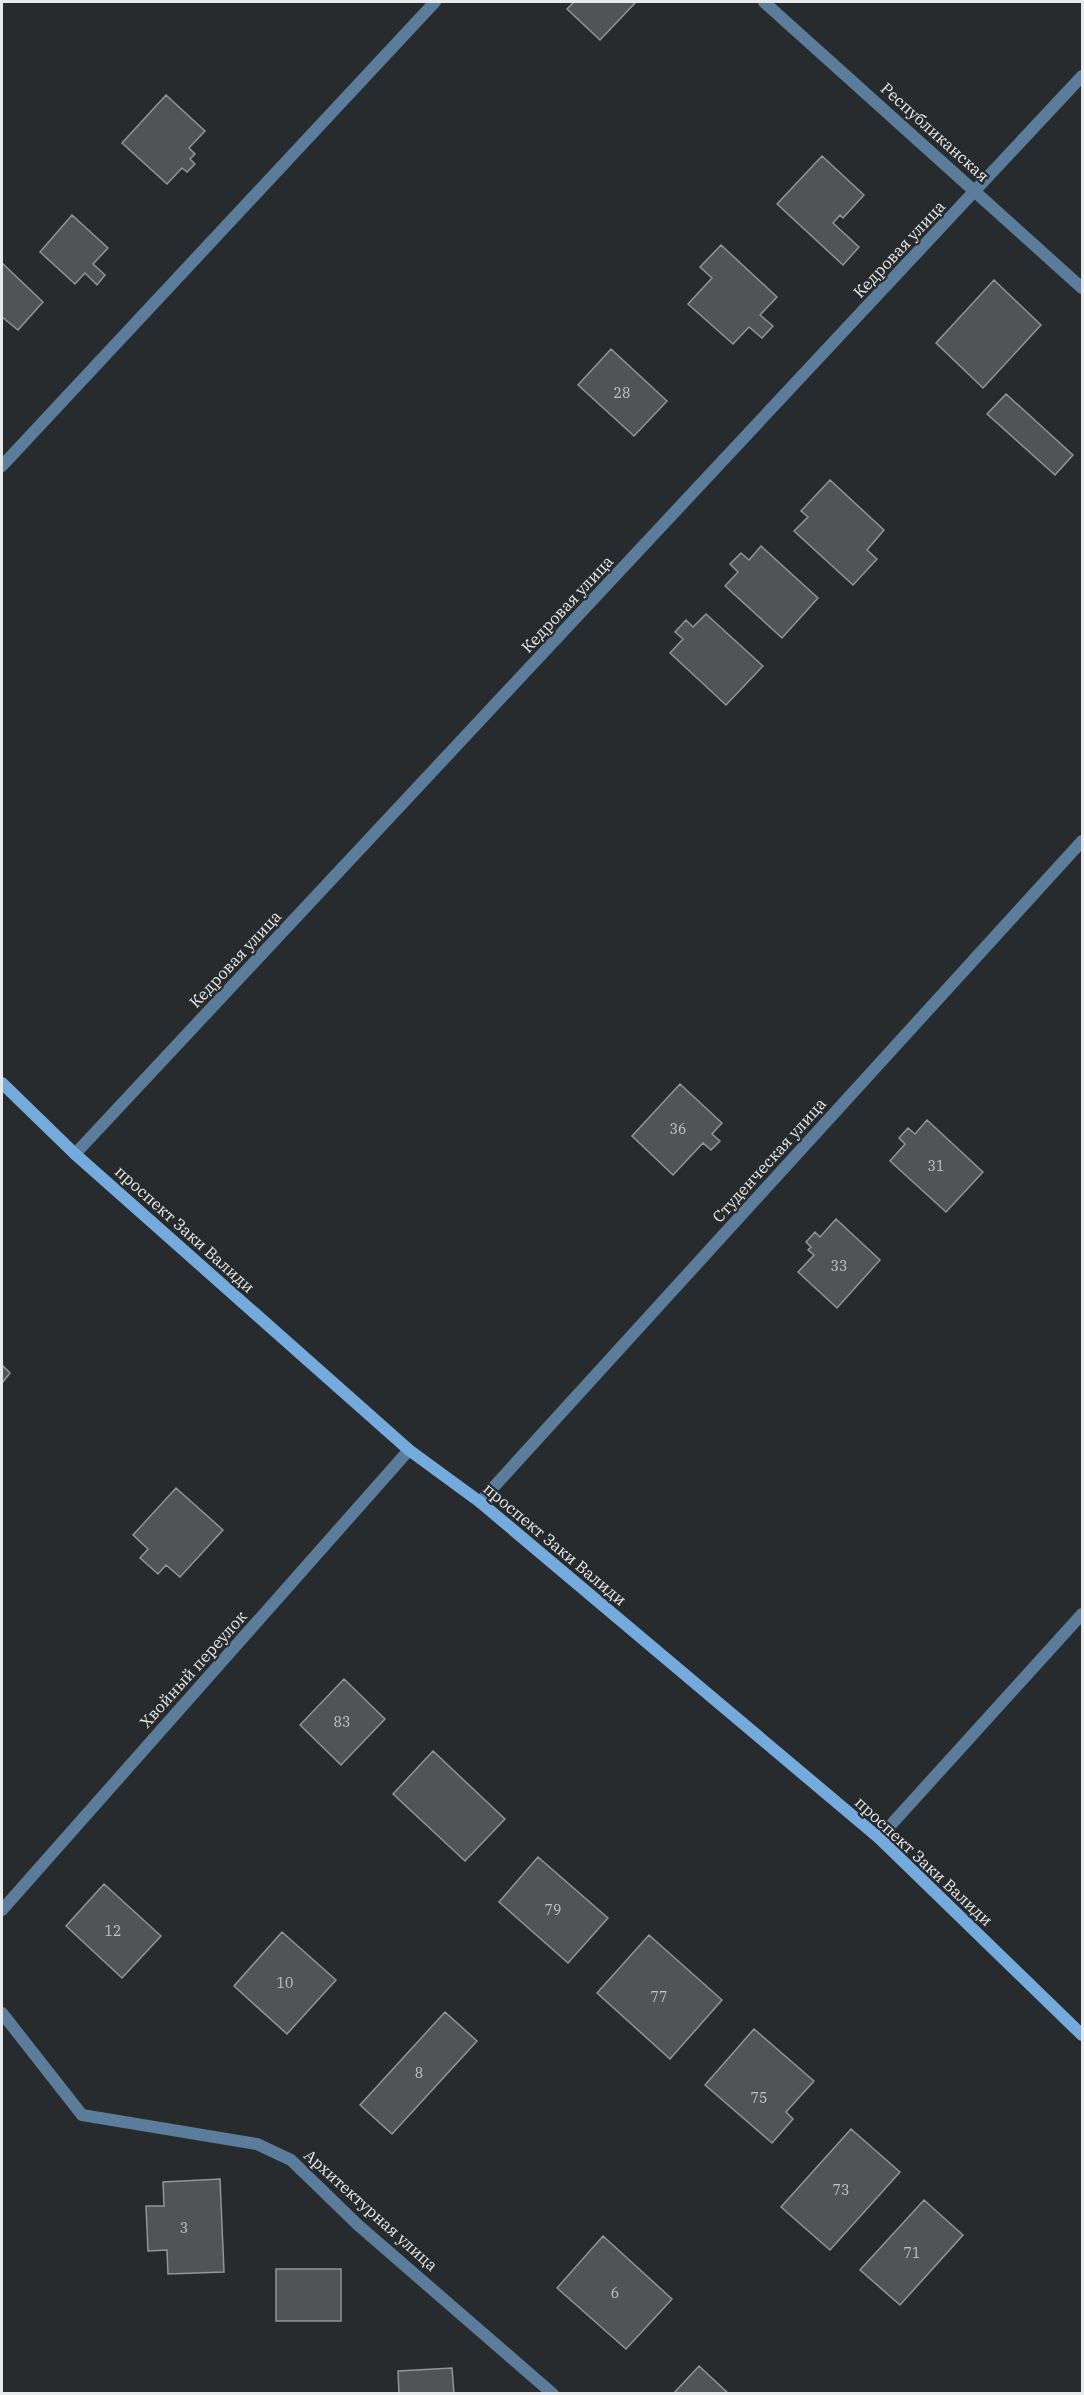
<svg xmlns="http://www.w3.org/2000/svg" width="1084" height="2395" viewBox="0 0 1084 2395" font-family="'IBM Plex Serif',serif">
<rect width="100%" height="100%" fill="#282b2d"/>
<path fill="#515457" stroke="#919597" stroke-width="1.5" d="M 574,2 L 636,2 L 600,40 L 567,9 Z
M 166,95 L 205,131 L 189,148 L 195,154 L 190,159 L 195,164 L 187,172 L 182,168 L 167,184 L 122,143 Z
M 822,156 L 864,195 L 843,218 L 840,215 L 833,223 L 859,247 L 843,265 L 777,204 Z
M 72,215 L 108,248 L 93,264 L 105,275 L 97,285 L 85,273 L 75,284 L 40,252 Z
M 721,245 L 777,297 L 760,315 L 773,326 L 762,338 L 749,327 L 733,344 L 688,304 L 712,278 L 700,267 Z
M 2,263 L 43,302 L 18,330 L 2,317 Z
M 994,280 L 1041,325 L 983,388 L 936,343 Z
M 611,349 L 667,401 L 634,436 L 578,385 Z
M 1006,394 L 1073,455 L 1055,475 L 987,414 Z
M 830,480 L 884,530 L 867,550 L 877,559 L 853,585 L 794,531 L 808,517 L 801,511 Z
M 761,546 L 818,598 L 782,638 L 725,586 L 738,572 L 730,564 L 741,553 L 749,560 Z
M 706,614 L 763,666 L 726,705 L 670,653 L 683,639 L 675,632 L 686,620 L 693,627 Z
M 680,1084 L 722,1123 L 712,1134 L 720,1141 L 711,1150 L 703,1143 L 673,1175 L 632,1136 Z
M 927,1120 L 983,1172 L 946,1212 L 890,1161 L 905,1144 L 899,1138 L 908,1128 L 915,1134 Z
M 836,1219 L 880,1260 L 837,1308 L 798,1272 L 814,1255 L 808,1250 L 811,1247 L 806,1242 L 815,1232 L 820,1237 Z
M 2,1365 L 10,1373 L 2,1383 Z
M 176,1488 L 223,1530 L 180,1577 L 166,1565 L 158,1574 L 140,1558 L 148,1549 L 133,1535 Z
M 344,1679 L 385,1719 L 341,1765 L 300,1725 Z
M 433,1751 L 505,1819 L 465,1861 L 393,1794 Z
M 538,1857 L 608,1918 L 568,1963 L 499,1902 Z
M 104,1884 L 161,1936 L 122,1978 L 66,1926 Z
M 282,1932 L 336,1980 L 287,2034 L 234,1986 Z
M 649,1935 L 722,2000 L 670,2059 L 597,1993 Z
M 445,2012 L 477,2041 L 392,2134 L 360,2105 Z
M 754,2029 L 814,2081 L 786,2112 L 793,2119 L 772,2143 L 705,2085 Z
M 851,2129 L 900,2172 L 830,2250 L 781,2207 Z
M 220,2179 L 224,2272 L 168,2274 L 167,2250 L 148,2251 L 146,2206 L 164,2206 L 163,2182 Z
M 924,2200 L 963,2235 L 900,2305 L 860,2270 Z
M 603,2236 L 672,2299 L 626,2349 L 557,2288 Z
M 276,2269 L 341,2269 L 341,2321 L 276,2321 Z
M 699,2366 L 729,2394 L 673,2394 Z
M 452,2368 L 454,2394 L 399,2394 L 398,2371 Z"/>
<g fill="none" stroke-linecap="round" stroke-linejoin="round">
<path stroke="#5b7d9b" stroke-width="12" d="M 764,2 L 1082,288"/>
<path stroke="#5b7d9b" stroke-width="12" d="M 2,466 L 435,2
M 75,1154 L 1082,76
M 480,1502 L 1082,841
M 879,1838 L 1082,1614
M 2,1910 L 409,1450
M 2,2013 L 82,2115 L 257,2144 L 291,2160 L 358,2225 L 553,2394"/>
<path stroke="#75abdc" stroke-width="12" d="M 2,1083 L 75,1154 L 409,1450 L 480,1502 L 879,1838 L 1082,2035"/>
</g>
<g text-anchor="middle" stroke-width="4.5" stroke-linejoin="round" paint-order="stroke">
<g font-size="14" fill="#c2c4c6">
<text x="622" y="398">28</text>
<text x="678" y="1134">36</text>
<text x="936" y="1171">31</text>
<text x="839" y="1271">33</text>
<text x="342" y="1727">83</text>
<text x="553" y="1915">79</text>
<text x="113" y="1936">12</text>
<text x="285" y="1988">10</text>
<text x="659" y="2002">77</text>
<text x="419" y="2078">8</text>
<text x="759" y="2103">75</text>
<text x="841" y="2195">73</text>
<text x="184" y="2233">3</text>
<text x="912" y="2258">71</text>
<text x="615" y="2298">6</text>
</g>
<g font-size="16" fill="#e8e9eb" stroke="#282b2d">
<text transform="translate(935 132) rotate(42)" y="6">Республиканская</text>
<text transform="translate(899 249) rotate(-47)" y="6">Кедровая улица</text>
<text transform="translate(567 604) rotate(-47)" y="6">Кедровая улица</text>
<text transform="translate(235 959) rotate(-47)" y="6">Кедровая улица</text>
<text transform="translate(769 1160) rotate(-48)" y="6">Студенческая улица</text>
<text transform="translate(185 1229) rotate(42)" y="6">проспект Заки Валиди</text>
<text transform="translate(555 1544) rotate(40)" y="6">проспект Заки Валиди</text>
<text transform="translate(193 1669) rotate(-48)" y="6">Хвойный переулок</text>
<text transform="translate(924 1861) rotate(43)" y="6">проспект Заки Валиди</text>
<text transform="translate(371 2210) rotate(42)" y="6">Архитектурная улица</text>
</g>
</g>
<rect width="1084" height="2395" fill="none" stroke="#e8e9eb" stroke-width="6"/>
</svg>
